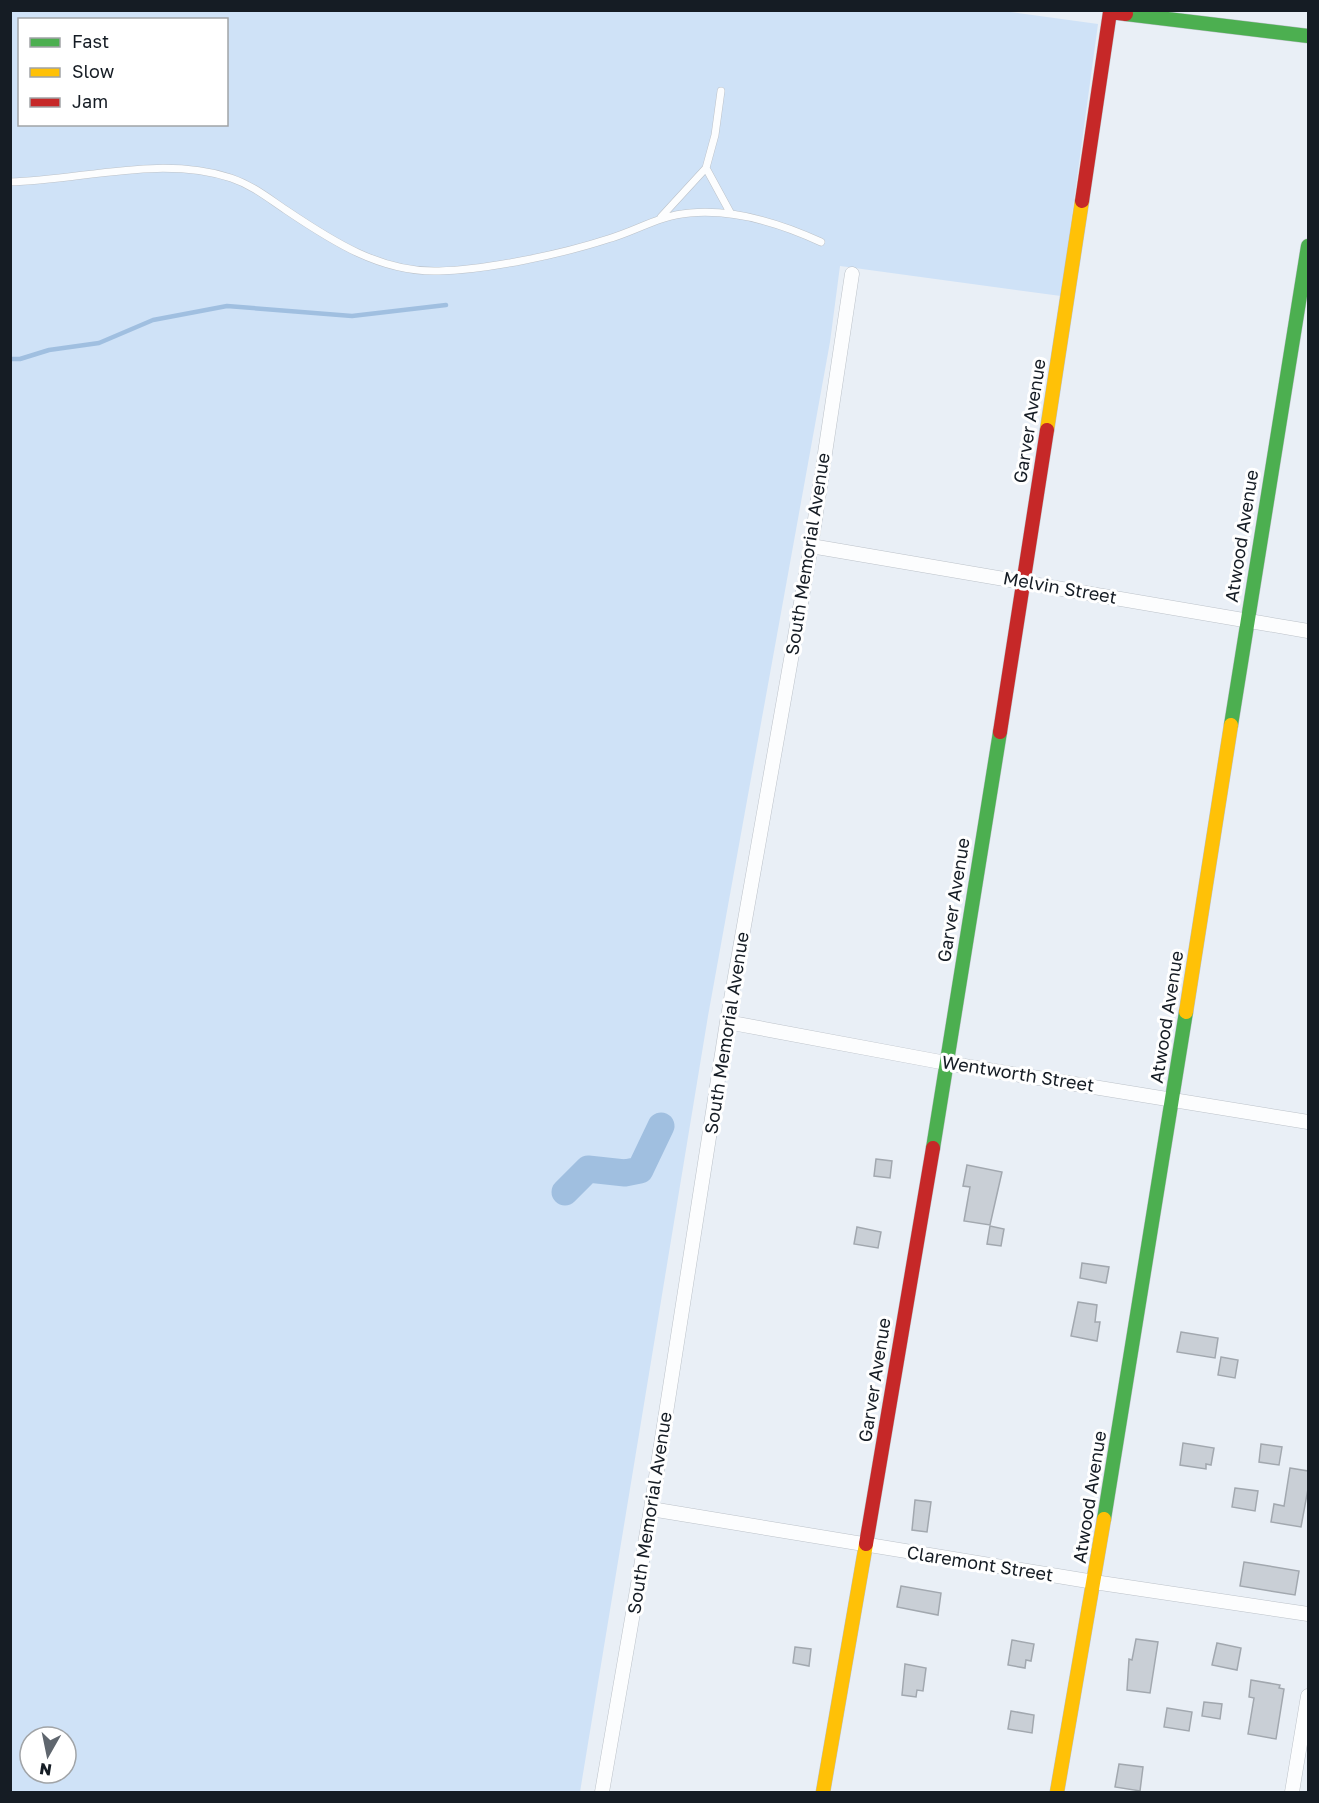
<svg xmlns="http://www.w3.org/2000/svg" width="1319" height="1803" viewBox="0 0 1319 1803" font-family="'Golos Text',sans-serif">
<rect width="100%" height="100%" fill="#e9eff6"/>
<path fill="#cfe2f7" fill-rule="evenodd" d="M 996,10 L 1098,24 L 1061,296 L 840,266 L 830,342 L 708,1016 L 580,1792 L 11,1792 L 11,11 ZM 20,20 L 226,20 L 226,124 L 20,124 ZM 30,1737 L 66,1737 L 66,1773 L 30,1773 Z"/>
<g fill="none" stroke-linecap="round" stroke-linejoin="round">
<path stroke="#a0bfe0" stroke-width="4.5" d="M 10,359 L 20,359 L 49,350 L 99,343 L 153,320 L 227,306 L 352,316 L 446,305"/>
<path stroke="#a0bfe0" stroke-width="27" d="M 565,1192 L 588,1169 L 625,1173 L 640,1170 L 661,1126"/>
</g>
<path fill="#c9cfd6" stroke="#a2a8af" stroke-width="1.5" d="M 876,1159 L 892,1161 L 890,1178 L 874,1176 Z
M 967,1165 L 1002,1172 L 990,1225 L 964,1221 L 970,1187 L 963,1186 Z
M 990,1226 L 1004,1229 L 1001,1246 L 987,1244 Z
M 857,1227 L 881,1232 L 878,1248 L 854,1244 Z
M 1082,1263 L 1109,1267 L 1106,1283 L 1080,1278 Z
M 1078,1302 L 1097,1305 L 1095,1322 L 1100,1322 L 1097,1341 L 1071,1336 Z
M 1181,1332 L 1218,1338 L 1215,1358 L 1177,1352 Z
M 1221,1357 L 1238,1360 L 1235,1378 L 1218,1375 Z
M 1183,1443 L 1214,1448 L 1211,1465 L 1206,1464 L 1206,1469 L 1180,1465 Z
M 1261,1444 L 1282,1447 L 1279,1465 L 1259,1462 Z
M 1290,1468 L 1308,1471 L 1308,1489 L 1301,1527 L 1271,1522 L 1274,1504 L 1284,1506 Z
M 1235,1488 L 1258,1491 L 1255,1511 L 1232,1507 Z
M 915,1500 L 931,1502 L 927,1532 L 912,1530 Z
M 1244,1562 L 1299,1571 L 1295,1595 L 1240,1586 Z
M 901,1586 L 941,1593 L 938,1615 L 897,1607 Z
M 1136,1639 L 1158,1642 L 1150,1693 L 1127,1690 L 1129,1659 L 1132,1660 Z
M 1012,1640 L 1034,1644 L 1031,1661 L 1026,1660 L 1025,1668 L 1008,1665 Z
M 1217,1643 L 1241,1648 L 1237,1670 L 1212,1665 Z
M 795,1647 L 811,1649 L 809,1666 L 793,1663 Z
M 905,1664 L 926,1668 L 923,1691 L 917,1690 L 916,1697 L 902,1695 Z
M 1251,1680 L 1280,1685 L 1279,1688 L 1284,1689 L 1276,1739 L 1248,1734 L 1254,1698 L 1249,1697 Z
M 1204,1702 L 1222,1704 L 1220,1719 L 1202,1716 Z
M 1167,1708 L 1192,1712 L 1189,1731 L 1164,1727 Z
M 1011,1711 L 1034,1715 L 1032,1733 L 1008,1729 Z
M 1119,1764 L 1143,1767 L 1140,1791 L 1115,1787 Z"/>
<g fill="none" stroke-linecap="round" stroke-linejoin="round">
<g stroke="#bcc2c9" stroke-width="8">
<path id="lane" d="M 721,91 L 715,135 L 706,168 L 731,214
M 10,182 C 83,180 160,155 231,178 C 252,185 268,198 286,210 C 332,241 381,273 439,271 C 487,270 562,254 608,239 C 636,231 660,215 690,213 C 736,209 780,223 821,242
M 661,217 L 706,168"/>
</g>
<g stroke="#bcc2c9" stroke-width="15">
<path id="street" d="M 811,546 L 1308,631
M 727,1022 L 946,1063 L 1308,1122
M 651,1509 L 1094,1582 L 1308,1614
M 602,1792 L 651,1509 L 727,1022 L 811,546 L 852,274
M 1292,1792 L 1308,1696"/>
</g>
<g stroke="#bcc2c9" stroke-width="15">
<path id="fast" d="M 1126,14 L 1308,36
M 1231,725 L 1308,246
M 933,1148 L 1000,732
M 1104,1519 L 1186,1012"/>
</g>
<g stroke="#bcc2c9" stroke-width="15">
<path id="slow" d="M 1047,430 L 1082,201
M 1186,1012 L 1231,725
M 823,1792 L 866,1544
M 1057,1792 L 1104,1519"/>
</g>
<g stroke="#bcc2c9" stroke-width="15">
<path id="jam" d="M 1082,201 L 1110,12 L 1126,14
M 1000,732 L 1047,430
M 866,1544 L 933,1148"/>
</g>
<use href="#lane" stroke="#fcfdfe" stroke-width="7"/>
<use href="#street" stroke="#fcfdfe" stroke-width="14"/>
<use href="#fast" stroke="#4caf50" stroke-width="14"/>
<use href="#slow" stroke="#ffc107" stroke-width="14"/>
<use href="#jam" stroke="#c62828" stroke-width="14"/>
</g>
<g text-anchor="middle" stroke-width="6" stroke-linejoin="round" paint-order="stroke">
<g font-size="18" fill="#151c24" stroke="#fff">
<text transform="translate(1030 421) rotate(-81)" y="6">Garver Avenue</text>
<text transform="translate(1242 536) rotate(-81)" y="6">Atwood Avenue</text>
<text transform="translate(808 554) rotate(-81)" y="6">South Memorial Avenue</text>
<text transform="translate(1060 588) rotate(10)" y="6">Melvin Street</text>
<text transform="translate(954 900) rotate(-81)" y="6">Garver Avenue</text>
<text transform="translate(1167 1017) rotate(-81)" y="6">Atwood Avenue</text>
<text transform="translate(727 1033) rotate(-81)" y="6">South Memorial Avenue</text>
<text transform="translate(1018 1074) rotate(9)" y="6">Wentworth Street</text>
<text transform="translate(875 1380) rotate(-81)" y="6">Garver Avenue</text>
<text transform="translate(1090 1497) rotate(-81)" y="6">Atwood Avenue</text>
<text transform="translate(650 1513) rotate(-81)" y="6">South Memorial Avenue</text>
<text transform="translate(980 1564) rotate(9)" y="6">Claremont Street</text>
</g>
</g>
<rect width="1319" height="1803" fill="none" stroke="#151c24" stroke-width="24"/>
<rect x="18" y="18" width="210" height="108" fill="#ffffff" stroke="#a1a4a7" stroke-width="1.5"/>
<rect x="30" y="38" width="30" height="9" fill="#4caf50" stroke="#a1a4a7" stroke-width="1.5"/>
<text x="72" y="48" font-size="18" fill="#151c24">Fast</text>
<rect x="30" y="68" width="30" height="9" fill="#ffc107" stroke="#a1a4a7" stroke-width="1.5"/>
<text x="72" y="78" font-size="18" fill="#151c24">Slow</text>
<rect x="30" y="98" width="30" height="9" fill="#c62828" stroke="#a1a4a7" stroke-width="1.5"/>
<text x="72" y="108" font-size="18" fill="#151c24">Jam</text>
<g transform="translate(48 1755) rotate(189)"><circle r="28" fill="#ffffff" stroke="#a1a4a7" stroke-width="1.5"/>
<path d="M0-4.5L10 22L0 15L-10 22Z" fill="#5f666e"/>
<text y="-9" font-size="16" font-weight="bold" text-anchor="middle" fill="#151c24">N</text>
</g>
</svg>
